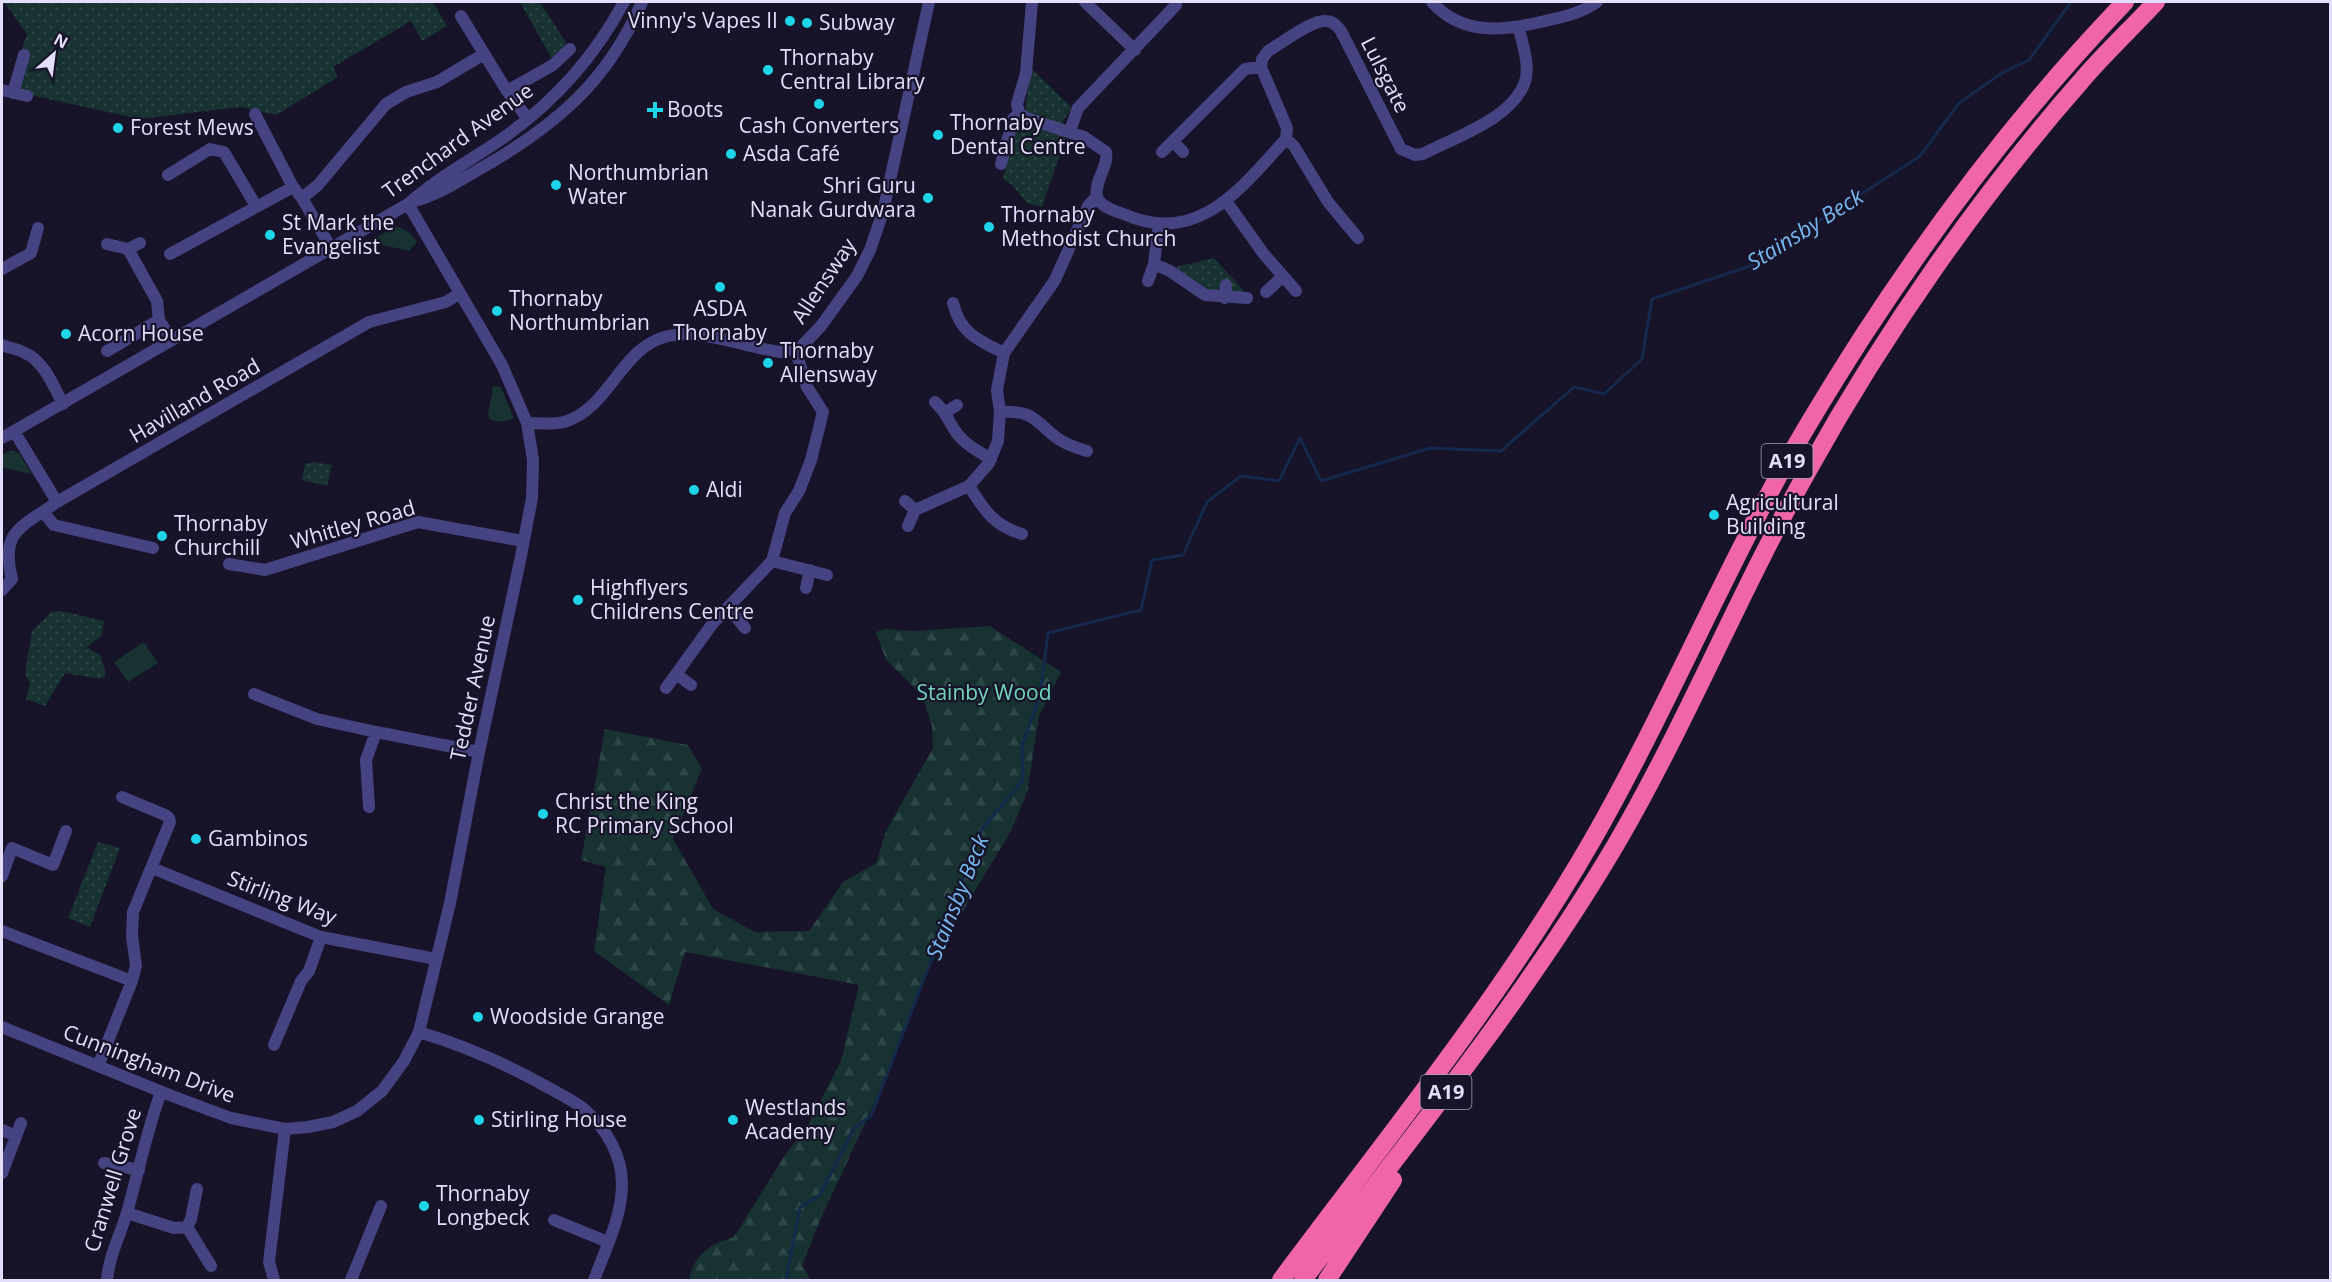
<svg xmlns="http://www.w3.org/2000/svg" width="2332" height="1282" viewBox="0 0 2332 1282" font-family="'Open Sans',sans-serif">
<defs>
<pattern id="grass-dots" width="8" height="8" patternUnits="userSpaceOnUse" patternTransform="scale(1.5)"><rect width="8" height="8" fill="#173231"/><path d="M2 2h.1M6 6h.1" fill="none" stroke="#2d4646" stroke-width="1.8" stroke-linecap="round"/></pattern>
<pattern id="forest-firs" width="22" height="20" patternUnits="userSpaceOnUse" patternTransform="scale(1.5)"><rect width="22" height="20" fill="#173231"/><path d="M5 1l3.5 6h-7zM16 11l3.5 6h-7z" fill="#2d4646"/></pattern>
</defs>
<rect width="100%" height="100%" fill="#171329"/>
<path fill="url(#grass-dots)" d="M 4,2 L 433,2 L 447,26 L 422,41 L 411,21 L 333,67 L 338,77 L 276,115 L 241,107 L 139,119 L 8,90 L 27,34 Z
M 520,2 L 540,2 L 567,44 L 552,59 Z
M 1031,68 L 1072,108 L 1063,121 L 1065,140 L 1042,207 L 1027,203 L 1012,185 L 1003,179 L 1016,128 L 1025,111 Z
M 1214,258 L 1245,292 L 1235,296 L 1221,283 L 1219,293 L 1212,294 L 1175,267 Z
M 313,462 L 332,465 L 327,486 L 302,480 L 305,464 Z
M 62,611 L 104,621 L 102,635 L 87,647 L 101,656 L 106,675 L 100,679 L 65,673 L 45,706 L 26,699 L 30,683 L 25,674 L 32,631 L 51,612 Z
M 98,842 L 120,848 L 90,927 L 68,918 Z"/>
<path fill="url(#forest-firs)" d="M 990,626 L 1061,672 L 1039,716 L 1027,793 L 1011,831 L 932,962 L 875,1102 L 820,1220 L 802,1266 L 811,1280 L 689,1280 C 694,1254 710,1244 734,1237 L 785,1155 L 808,1125 L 841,1061 L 859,985 L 685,952 L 669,1005 L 594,951 L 606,867 L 581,860 L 605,729 L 688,745 L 702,769 L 673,839 L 713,909 L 755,932 L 809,931 L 843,882 L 876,863 L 886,831 L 933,748 L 932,726 L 922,695 L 886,660 L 876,632 L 885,629 L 914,631 Z"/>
<path fill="#173231" d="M 396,227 C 406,229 411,233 417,242 L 409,251 L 383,245 L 377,237 Z
M 493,386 L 501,387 L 514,419 L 499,422 L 491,420 L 488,415 Z
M 12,450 L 19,453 L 32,474 L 4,468 L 2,464 L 2,455 Z
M 144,642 L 158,663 L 128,682 L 114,662 Z"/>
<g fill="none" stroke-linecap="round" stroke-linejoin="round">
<path stroke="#14294c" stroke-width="3" d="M 786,1280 L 800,1207 L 820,1195 L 854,1128 L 871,1116 L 982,829 L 1023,780 L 1022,746 L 1040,695 L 1048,633 L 1141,610 L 1152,560 L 1183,555 L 1207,502 L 1241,476 L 1279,481 L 1300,438 L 1321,481 L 1430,448 L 1501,451 L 1574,387 L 1604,394 L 1642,359 L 1652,299 L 1750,266 L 1920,156 L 1959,103 L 2002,73 L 2029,60 L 2071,2"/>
<path stroke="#464383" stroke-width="12" d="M 1085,2 L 1135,50
M 1432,2 C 1462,36 1504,31 1545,21 C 1563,17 1582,13 1597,2
M 461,16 L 507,91 L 528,119
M 1261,67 L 1287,128 L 1286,139 L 1294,146 L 1328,202 L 1358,238
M 2,90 L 27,96
M 507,91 L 553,65 L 570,49
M 13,93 L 24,55
M 1019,113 L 1026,118 L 1084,137 L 1106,152 C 1109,167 1094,180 1097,196 C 1099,207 1116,211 1126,215 C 1199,246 1242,187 1286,139
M 1019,113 L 1017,104 L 1026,73 L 1032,2
M 255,114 L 293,187 L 302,198 L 331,248
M 1070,131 L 1078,108 L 1176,5
M 1173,141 L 1183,152
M 1162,152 L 1245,69 L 1261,67 L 1262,59 L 1268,51 C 1281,44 1312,19 1326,21 C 1333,21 1337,26 1341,31 L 1401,149 L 1415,155 L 1423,154 C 1455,137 1517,117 1526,78 C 1529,62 1522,43 1519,28
M 1001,164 L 1013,119 L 1019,113
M 168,175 L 210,149 L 224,152 L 256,206
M 302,198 L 318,185 L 386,104 L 406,92 L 437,82 L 484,54
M 1226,201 L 1263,253 L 1296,291
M 412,202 C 438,195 455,183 478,170 C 554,127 607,83 642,2
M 1159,224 L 1154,264 L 1170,271 L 1205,295 L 1247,298
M 107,244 L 128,249 L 140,243
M 128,249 L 157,301 L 159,320
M 170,254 L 293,187
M 2,269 L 31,253 L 38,228
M 1148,281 L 1154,264
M 1266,292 L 1282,277
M 1225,298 L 1226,285
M 953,303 C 960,333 978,340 1004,353
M 2,345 C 9,348 18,349 25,353 C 44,361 54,387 63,404
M 107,351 L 159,320 L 172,340
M 935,402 C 947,413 946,417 954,429 C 962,443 978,451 991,459
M 946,412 L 957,405
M 1000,412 C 1033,410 1034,420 1057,438 C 1066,445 1077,448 1087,451
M 527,423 C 539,423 553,425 564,422 C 610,409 620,347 668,336 C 702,328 746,348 781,352 L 801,347 L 821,326 L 857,276 L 870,250 L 883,212 L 929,2
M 14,431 L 57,502
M 2,438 L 408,204 C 439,176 477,157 510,133 C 558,98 596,54 624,2
M 969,486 C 985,511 993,525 1022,534
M 905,501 L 915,510 L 908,526
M 915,510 L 969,486 L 989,463 L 998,441 L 1000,412 L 997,390 L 1004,353 L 1055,280 L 1088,206 L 1097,196
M 43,512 L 54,525 L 153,548
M 772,561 L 827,575
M 229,564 L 265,570 L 418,522 L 523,541
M 806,588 L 810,570
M 2,590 L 12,579 C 0,530 21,528 57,502 L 369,322 L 446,302 L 460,293
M 728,607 L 745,628
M 676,674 L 691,685
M 666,688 L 713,623 L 772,561 L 785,513 L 799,491 L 811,460 L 823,412 L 807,387 L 795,349
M 254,694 L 317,719 L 376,732
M 369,807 L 366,760 L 376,732 L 479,752
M 152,868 L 321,937 L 436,959
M 2,876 L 12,848 L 53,865 L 66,831
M 2,931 L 132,981 L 136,966 L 132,936 L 133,912 L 170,822 L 169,818 L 165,815 L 122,797
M 2,1027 L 172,1096 L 231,1118 L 285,1129 L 308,1127 L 333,1122 L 357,1111 L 382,1091 L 404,1061 L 419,1032 L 450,903 L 479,752 L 520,561 L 532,498 L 533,460 L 527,423 L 502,365 L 408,204
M 419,1032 C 465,1046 507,1064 549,1088 C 560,1094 574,1101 584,1109 C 606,1128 622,1155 622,1184 C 622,1217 605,1250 594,1280
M 274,1045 L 301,981 L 309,971 L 321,937
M 98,1066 L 132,981
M 2,1130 L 16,1136
M 104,1163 L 139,1170
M 2,1173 L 21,1123
M 127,1213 L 174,1228 L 187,1227 L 191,1219 L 197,1189
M 554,1220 L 608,1242
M 187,1227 L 211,1266
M 107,1280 C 109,1255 121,1234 128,1209 C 139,1170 147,1130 161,1092
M 274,1280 L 269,1262 L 285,1129
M 351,1280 L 381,1206"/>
<path stroke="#f065a7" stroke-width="18" d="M 1281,1280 C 1388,1136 1503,996 1593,839 C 1658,725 1710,604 1772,488 C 1800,436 1831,386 1863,336 C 1941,216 2026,105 2125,2
M 1303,1280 C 1410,1138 1524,1000 1615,846 C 1687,723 1740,590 1810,467 C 1885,332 1980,196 2082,80 C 2105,53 2132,28 2156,2
M 1327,1280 L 1393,1180"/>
</g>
<g fill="#1dd4e9" stroke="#171329" stroke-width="2">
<circle cx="790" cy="21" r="6"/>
<circle cx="807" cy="23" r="6"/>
<circle cx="768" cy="70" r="6"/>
<circle cx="819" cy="104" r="6"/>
<path d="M652 101h6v6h6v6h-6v6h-6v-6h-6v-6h6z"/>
<circle cx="118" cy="128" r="6"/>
<circle cx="938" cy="135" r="6"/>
<circle cx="731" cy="154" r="6"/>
<circle cx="556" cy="185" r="6"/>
<circle cx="928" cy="198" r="6"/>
<circle cx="989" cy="227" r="6"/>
<circle cx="270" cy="235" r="6"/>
<circle cx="720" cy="287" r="6"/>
<circle cx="497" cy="311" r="6"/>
<circle cx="66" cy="334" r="6"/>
<circle cx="768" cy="363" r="6"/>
<circle cx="694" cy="490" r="6"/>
<circle cx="1714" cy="515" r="6"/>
<circle cx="162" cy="536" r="6"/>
<circle cx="578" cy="600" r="6"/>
<circle cx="543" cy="814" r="6"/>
<circle cx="196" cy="839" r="6"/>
<circle cx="478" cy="1017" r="6"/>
<circle cx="479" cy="1120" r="6"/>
<circle cx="733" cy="1120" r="6"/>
<circle cx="424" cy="1206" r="6"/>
</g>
<g text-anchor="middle" stroke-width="4.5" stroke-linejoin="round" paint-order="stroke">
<g fill="#171329" stroke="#a5a1bd" stroke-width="1.5">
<rect x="1761.5" y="444" width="51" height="34" rx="4.5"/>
<rect x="1420.5" y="1075" width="51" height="34" rx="4.5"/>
</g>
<g font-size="20" font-weight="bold" fill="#e2defc">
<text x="1787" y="468">A19</text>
<text x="1446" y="1099">A19</text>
</g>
<g font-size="21" fill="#e2defc" stroke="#171329" text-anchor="start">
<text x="778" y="28" text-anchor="end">Vinny's Vapes II</text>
<text x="819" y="30">Subway</text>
<text x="780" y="65">Thornaby<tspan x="780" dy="24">Central Library</tspan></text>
<text x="667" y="117">Boots</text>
<text x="950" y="130">Thornaby<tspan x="950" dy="24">Dental Centre</tspan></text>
<text x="819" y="133" text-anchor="middle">Cash Converters</text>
<text x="130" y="135">Forest Mews</text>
<text x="743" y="161">Asda Café</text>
<text x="568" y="180">Northumbrian<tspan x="568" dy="24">Water</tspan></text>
<text x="916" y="193" text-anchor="end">Shri Guru<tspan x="916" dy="24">Nanak Gurdwara</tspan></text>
<text x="1001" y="222">Thornaby<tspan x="1001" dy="24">Methodist Church</tspan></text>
<text x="282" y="230">St Mark the<tspan x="282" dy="24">Evangelist</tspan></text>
<text x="509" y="306">Thornaby<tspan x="509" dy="24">Northumbrian</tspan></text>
<text x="720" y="316" text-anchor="middle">ASDA<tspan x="720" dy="24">Thornaby</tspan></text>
<text x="78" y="341">Acorn House</text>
<text x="780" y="358">Thornaby<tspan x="780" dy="24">Allensway</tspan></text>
<text x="706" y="497">Aldi</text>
<text x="1726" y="510">Agricultural<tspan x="1726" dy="24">Building</tspan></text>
<text x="174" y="531">Thornaby<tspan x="174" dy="24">Churchill</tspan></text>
<text x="590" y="595">Highflyers<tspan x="590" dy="24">Childrens Centre</tspan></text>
<text x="555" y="809">Christ the King<tspan x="555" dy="24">RC Primary School</tspan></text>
<text x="208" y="846">Gambinos</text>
<text x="490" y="1024">Woodside Grange</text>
<text x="745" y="1115">Westlands<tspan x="745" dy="24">Academy</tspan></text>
<text x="491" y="1127">Stirling House</text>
<text x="436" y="1201">Thornaby<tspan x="436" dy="24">Longbeck</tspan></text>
</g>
<g font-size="21" fill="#e2defc" stroke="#171329">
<text transform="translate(1385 75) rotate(63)" y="7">Lulsgate</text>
<text transform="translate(458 141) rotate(-36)" y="7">Trenchard Avenue</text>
<text transform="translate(824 281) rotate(-56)" y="7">Allensway</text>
<text transform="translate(195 401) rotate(-30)" y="7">Havilland Road</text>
<text transform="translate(353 525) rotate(-16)" y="7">Whitley Road</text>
<text transform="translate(473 688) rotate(-78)" y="7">Tedder Avenue</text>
<text transform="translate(282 898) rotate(21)" y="7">Stirling Way</text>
<text transform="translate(149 1064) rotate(21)" y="7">Cunningham Drive</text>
<text transform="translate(113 1180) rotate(-73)" y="7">Cranwell Grove</text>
</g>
<g font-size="21" fill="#70d6bd" stroke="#171329">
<text x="984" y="700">Stainby Wood</text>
</g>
<g font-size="22" font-style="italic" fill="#76b8f2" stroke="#171329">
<text transform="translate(1805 229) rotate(-32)" y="8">Stainsby Beck</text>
<text transform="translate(957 897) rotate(-68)" y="8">Stainsby Beck</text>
</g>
</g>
<rect width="2332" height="1282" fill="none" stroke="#e2defc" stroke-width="6"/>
<g transform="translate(54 54) rotate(28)" stroke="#171329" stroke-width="4.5" paint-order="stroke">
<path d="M0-4.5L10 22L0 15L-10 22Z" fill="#e2defc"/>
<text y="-9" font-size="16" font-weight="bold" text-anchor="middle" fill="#e2defc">N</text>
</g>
</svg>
